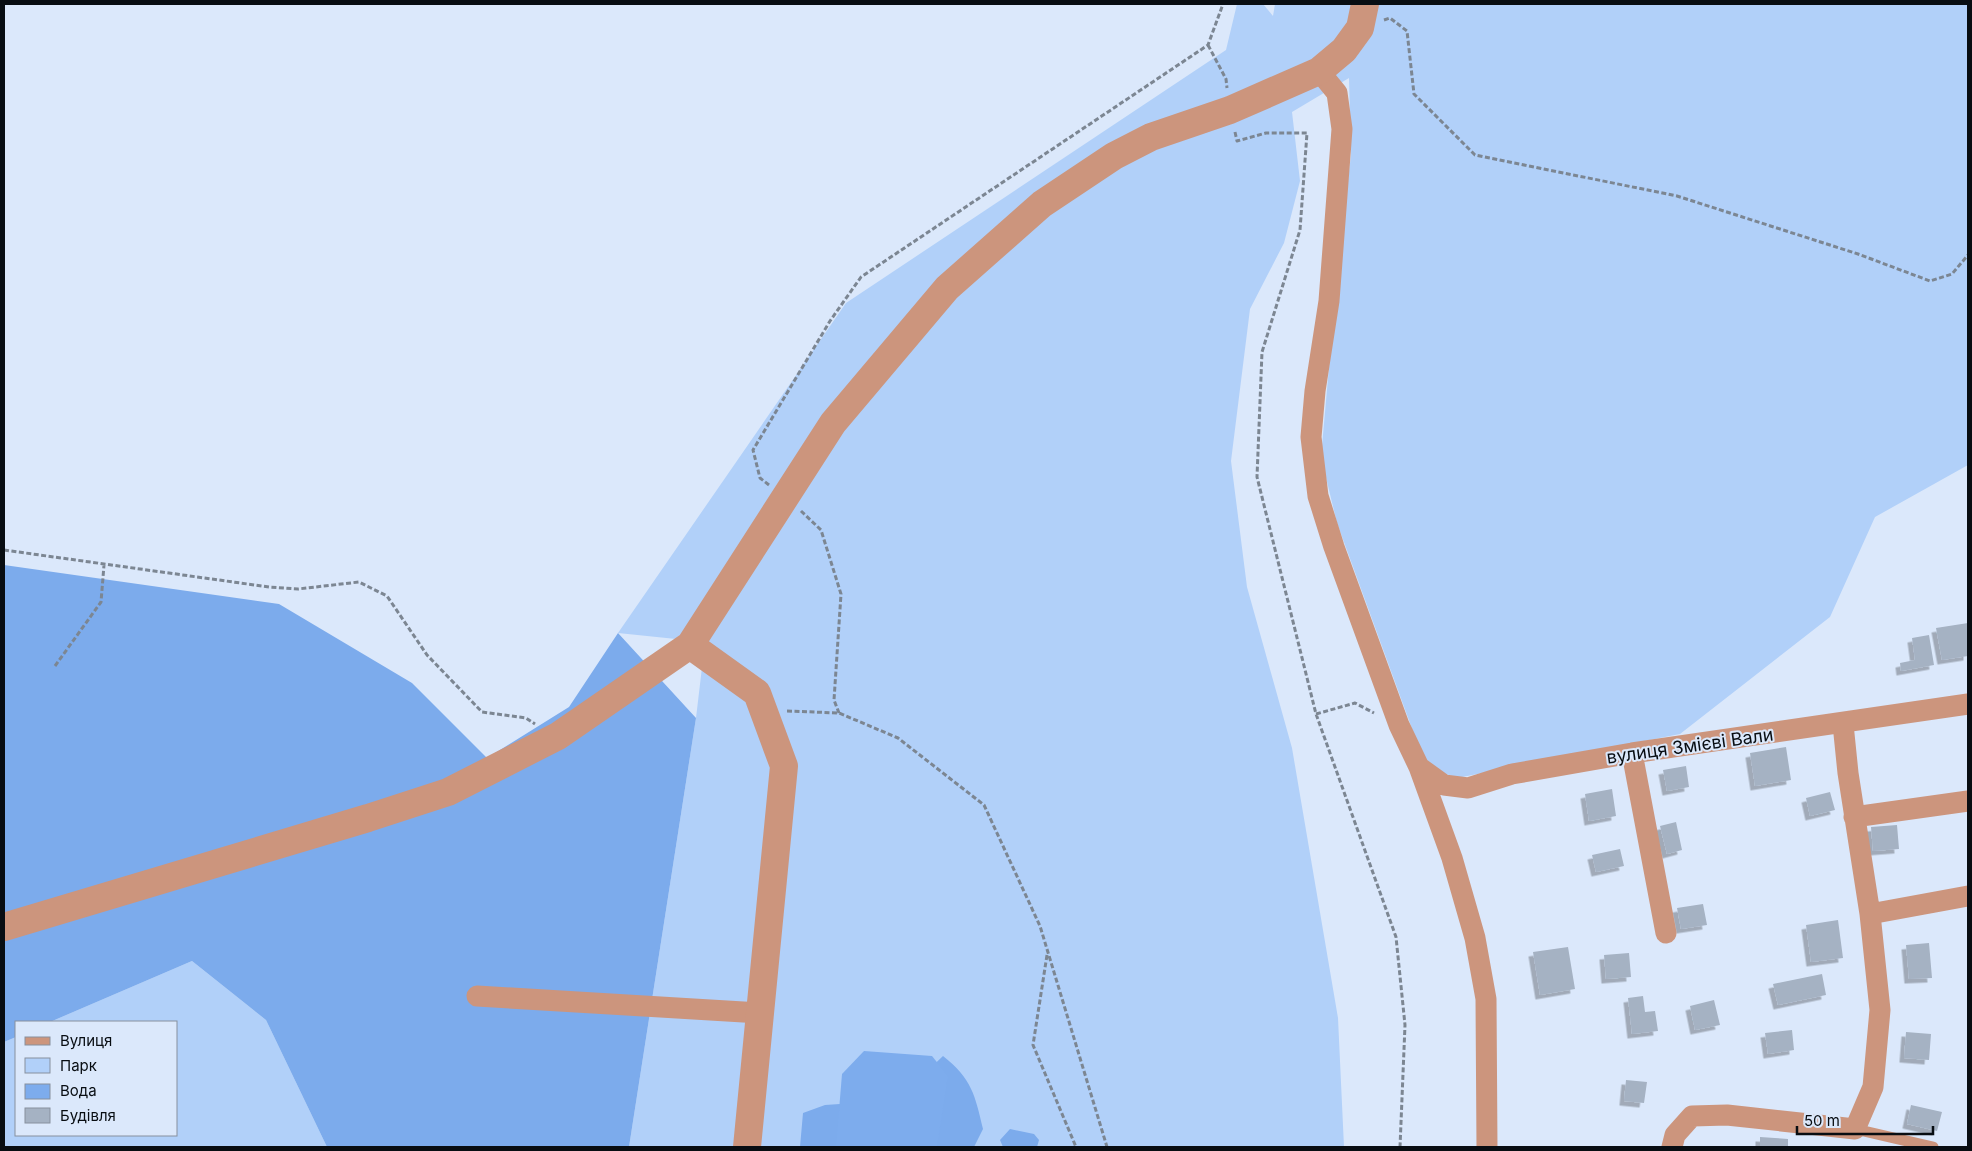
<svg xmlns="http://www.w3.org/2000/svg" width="1972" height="1151" viewBox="0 0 1972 1151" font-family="Inter,sans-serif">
<defs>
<filter id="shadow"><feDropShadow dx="-4.5" dy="4.5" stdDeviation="0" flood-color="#0004"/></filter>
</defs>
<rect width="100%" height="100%" fill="#dbe8fb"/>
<path fill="#b1d0f9" d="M 1237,4 L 1263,4 L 1273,16 L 1275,4 L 1968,4 L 1968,465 L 1875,517 L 1830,617 L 1680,734 L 1457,778 L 1426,767 L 1337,523 L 1321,457 L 1339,255 L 1351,155 L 1349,78 L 1292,112 L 1300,181 L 1284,243 L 1250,309 L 1231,461 L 1247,587 L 1292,748 L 1338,1018 L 1344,1147 L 629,1147 L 696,718 L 705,642 L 618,633 L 846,303 L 1226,50 Z
M 192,961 L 266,1020 L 327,1147 L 4,1147 L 4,1042 L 16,1037 L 16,1135 L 176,1135 L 176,1022 L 50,1022 Z"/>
<path fill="#7cabec" d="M 4,565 L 279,604 L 412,683 L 487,758 L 569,707 L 618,633 L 696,718 L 629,1147 L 327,1147 L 266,1020 L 192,961 L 50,1022 L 16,1022 L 16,1037 L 4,1042 Z
M 943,1056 C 972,1079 975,1095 983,1129 L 974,1147 L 800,1147 L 803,1113 L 825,1105 L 855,1103 L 917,1081 Z
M 1010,1129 L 1034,1134 L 1039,1140 L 1037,1147 L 1003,1147 L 1000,1140 Z"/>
<path fill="#7daced" d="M 864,1051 L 932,1056 L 948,1076 L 937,1147 L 836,1147 L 842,1074 Z"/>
<path fill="#a5b2c3" filter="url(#shadow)" d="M 1968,623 L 1968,656 L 1942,660 L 1936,628 Z
M 1929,635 L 1934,665 L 1901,671 L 1900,663 L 1915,660 L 1912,638 Z
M 1786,747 L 1791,780 L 1755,786 L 1750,753 Z
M 1686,766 L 1689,787 L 1667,791 L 1663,770 Z
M 1612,789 L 1616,816 L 1589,821 L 1585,794 Z
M 1830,792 L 1835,810 L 1810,816 L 1806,798 Z
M 1676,822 L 1682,850 L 1667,854 L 1660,826 Z
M 1897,825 L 1899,849 L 1873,851 L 1871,827 Z
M 1620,849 L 1624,866 L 1596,872 L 1592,855 Z
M 1703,904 L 1707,925 L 1681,929 L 1677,908 Z
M 1838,920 L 1843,958 L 1811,962 L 1806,925 Z
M 1929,943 L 1932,978 L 1909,979 L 1906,945 Z
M 1568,947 L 1575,989 L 1540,995 L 1533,952 Z
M 1629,953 L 1631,977 L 1606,979 L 1604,955 Z
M 1822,974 L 1826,995 L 1778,1005 L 1773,984 Z
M 1643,996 L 1645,1012 L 1655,1011 L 1658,1031 L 1632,1034 L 1628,998 Z
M 1714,1000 L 1720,1025 L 1695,1030 L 1690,1006 Z
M 1792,1030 L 1794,1050 L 1768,1054 L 1765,1033 Z
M 1906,1032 L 1931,1034 L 1929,1060 L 1904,1058 Z
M 1626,1080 L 1647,1082 L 1644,1103 L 1624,1101 Z
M 1911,1105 L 1942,1112 L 1937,1131 L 1907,1124 Z
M 1760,1137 L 1788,1139 L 1788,1147 L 1760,1147 Z"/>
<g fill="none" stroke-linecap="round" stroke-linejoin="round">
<path stroke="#7c8692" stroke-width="3" stroke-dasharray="5 2.5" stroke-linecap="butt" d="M 1384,20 L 1390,18 L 1407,31 L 1414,94 L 1475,155 L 1677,196 L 1858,254 L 1930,281 L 1952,274 L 1968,255
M 1208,45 L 1226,79 L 1227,88
M 1235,132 L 1237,141 L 1266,133 L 1307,133 L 1300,230 L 1262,352 L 1257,477 L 1316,714 L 1396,937 L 1405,1025 L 1400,1147
M 769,485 L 760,478 L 753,450 L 830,321 L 861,277 L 1208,45 L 1223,4
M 801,511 L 821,530 L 841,594 L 834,700 L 839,713
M 4,550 L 269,587 L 298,589 L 359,582 L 387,596 L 427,655 L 482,712 L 526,718 L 535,724
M 55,666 L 101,602 L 104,565
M 787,711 L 839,713 L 898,738 L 984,805 L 1040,926 L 1107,1147
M 1316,714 L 1355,703 L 1374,713
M 1047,955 L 1033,1045 L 1076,1147"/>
<path stroke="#cc957d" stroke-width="11" d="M 1855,1129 L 1933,1147"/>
<path stroke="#cc957d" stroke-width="21" d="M 1319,71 L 1337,93 L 1342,129 L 1329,301 L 1315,391 L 1311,437 L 1318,496 L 1334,547 L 1399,725 L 1419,767 L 1452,858 L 1475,938 L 1486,999 L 1487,1147
M 1632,753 L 1666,933
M 1419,767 L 1444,785 L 1468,788 L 1512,774 L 1632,753 L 1968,704
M 1854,817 L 1968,801
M 1870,914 L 1968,896
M 477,996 L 760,1013
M 1672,1147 L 1675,1135 L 1692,1116 L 1727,1115 L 1855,1129 L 1873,1087 L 1880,1010 L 1870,914 L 1848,773 L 1843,724"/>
<path stroke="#cc957d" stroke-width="28" d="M 690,645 L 757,693 L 784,766 L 747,1147
M 4,927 L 368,818 L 448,792 L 558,736 L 690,645 L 833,423 L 947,288 L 1042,204 L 1114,156 L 1151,137 L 1230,110 L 1319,71 L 1344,50 L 1360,28 L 1365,4"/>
</g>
<g text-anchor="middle" stroke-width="4" stroke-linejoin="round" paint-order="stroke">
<g font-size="18" fill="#080d12" stroke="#dbe8fb">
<text transform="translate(1690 746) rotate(-8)" y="6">вулиця Змієві Вали</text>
</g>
</g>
<rect width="1972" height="1151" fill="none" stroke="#080d12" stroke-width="10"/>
<rect x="15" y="1021" width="162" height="115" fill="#dbe8fb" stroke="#87909e"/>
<rect x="25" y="1037" width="25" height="8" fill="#cc957d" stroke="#87909e"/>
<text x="60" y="1046" font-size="15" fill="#080d12">Вулиця</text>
<rect x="25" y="1058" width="25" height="15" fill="#b1d0f9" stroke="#87909e"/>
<text x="60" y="1071" font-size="15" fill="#080d12">Парк</text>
<rect x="25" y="1084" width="25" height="15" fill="#7daced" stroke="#87909e"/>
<text x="60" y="1096" font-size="15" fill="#080d12">Вода</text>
<rect x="25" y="1108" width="25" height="15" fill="#a5b2c3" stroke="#87909e"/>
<text x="60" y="1121" font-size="15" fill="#080d12">Будівля</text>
<path d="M1797 1126v8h136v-8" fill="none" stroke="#080d12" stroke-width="2.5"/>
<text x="1804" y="1126" font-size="15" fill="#080d12" stroke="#dbe8fb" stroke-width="4" paint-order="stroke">50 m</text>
</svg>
